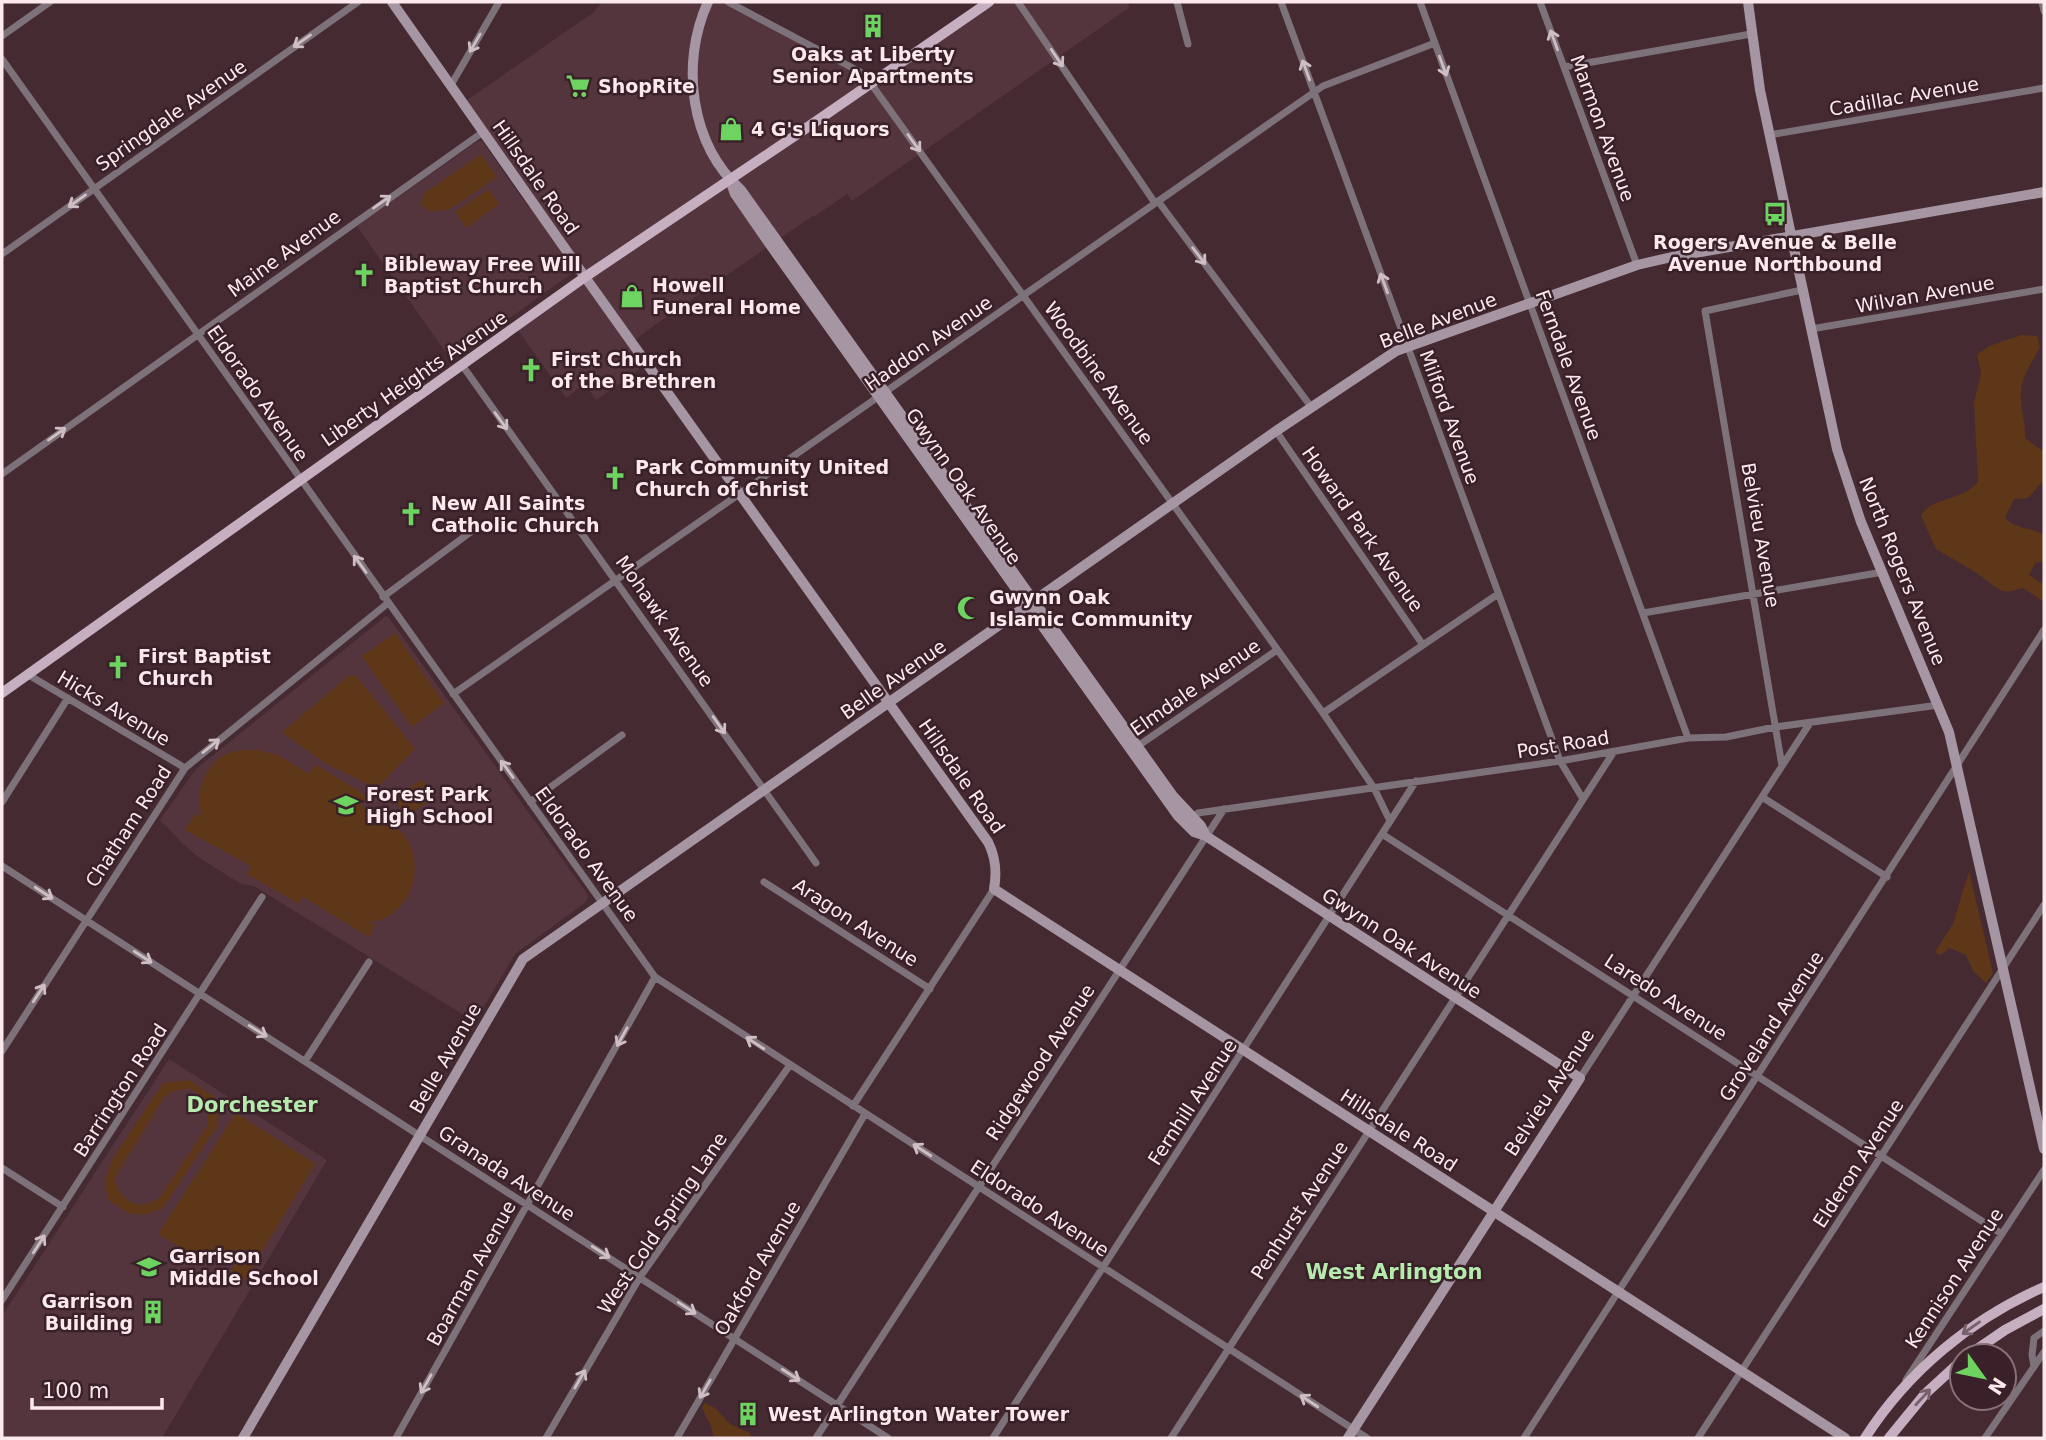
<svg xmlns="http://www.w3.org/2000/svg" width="2046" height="1440" viewBox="0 0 2046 1440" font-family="'DejaVu Sans',sans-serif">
<rect width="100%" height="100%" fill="#452a32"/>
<path fill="#55353d" d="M 602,2 L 725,2 L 873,83 L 989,2 L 1127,2 L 1130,7 L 852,201 L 847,194 L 815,216 L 814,215 L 652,327 L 631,343 L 647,364 L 596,400 L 585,384 L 566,398 L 515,326 L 579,279 L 573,271 L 571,274 L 451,360 L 357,226 L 478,141 L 482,141 L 528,207 L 534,204 L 463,103 L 594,12 Z
M 386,616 L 389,618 L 588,895 L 586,902 L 515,954 L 475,1022 L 254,886 L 241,884 L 198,857 L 183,844 L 160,820 L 196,769 Z
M 169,1059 L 327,1160 L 162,1438 L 8,1438 L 2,1435 L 2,1316 Z"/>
<path fill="#5d3718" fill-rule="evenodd" d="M 481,154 L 497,177 L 450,209 L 430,212 L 420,203 L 426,192 Z
M 489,189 L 499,204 L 466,228 L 455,212 Z
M 2021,335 L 2037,336 L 2040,347 C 2033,361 2021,377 2021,393 C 2020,409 2026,423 2025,438 L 2044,452 L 2044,480 L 2028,498 L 2014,499 L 2005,518 C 2013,528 2033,528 2044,535 L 2044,561 L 2035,563 L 2029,575 L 2044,585 L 2044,602 L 2023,588 L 2007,592 L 2000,590 L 1975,572 L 1936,549 L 1921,516 C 1930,497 1961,502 1978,482 L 1974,402 L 1981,373 L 1977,355 C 1993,341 2002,343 2021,335 Z
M 395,633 L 444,703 L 412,727 L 362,656 Z
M 350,675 L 356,676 L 415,749 L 377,788 L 326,764 L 282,732 Z
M 258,750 L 278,755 L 309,774 L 315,764 L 367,796 L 361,806 C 373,815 392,822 402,833 C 429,863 411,918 370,922 L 375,926 L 369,937 L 303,897 L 299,904 L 247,874 L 251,866 L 185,830 L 196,814 L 202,816 C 194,794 204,766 226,754 C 235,749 248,750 258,750 Z
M 422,779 L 435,797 L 406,817 L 394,799 Z
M 1969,871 L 1993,973 L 1986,983 L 1973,971 L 1966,955 L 1950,948 L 1940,955 L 1937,954 L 1936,950 L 1953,924 Z
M 189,1080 L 216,1098 L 218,1125 L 163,1208 L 144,1215 L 128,1213 L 108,1200 L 105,1181 L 113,1158 L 163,1083 ZM 189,1088 L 200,1095 L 208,1103 L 207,1126 L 160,1197 C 141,1213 117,1201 115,1177 L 164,1098 L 171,1092 Z
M 236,1113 L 315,1164 L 242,1284 L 228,1276 L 237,1260 L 219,1248 L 208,1264 L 158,1234 Z
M 704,1403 L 715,1408 L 730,1424 L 750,1433 L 751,1438 L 714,1438 L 711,1426 L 702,1408 Z"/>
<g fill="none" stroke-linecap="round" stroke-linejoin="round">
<path stroke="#7d727a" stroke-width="7" d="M 728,2 L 864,74 L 1323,713 L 1374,788 L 1390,821
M 1018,2 L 1155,203
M 1177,2 L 1188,44
M 1281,2 L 1560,761 L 1583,799
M 1420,2 L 1688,738
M 1540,2 L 1637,265
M 2042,2 L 2044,11
M 2,36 L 50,2
M 2,59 L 655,977 L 1367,1438
M 1564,67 L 1751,34
M 451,85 L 499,2
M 1769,135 L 2044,88
M 1158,201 L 1312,408
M 2,254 L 358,2
M 1811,329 L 2044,289
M 462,365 L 816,863
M 1276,431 L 1423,645
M 2,474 L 483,132
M 383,597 L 472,531
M 1643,613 L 1883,572
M 27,674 L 185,768
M 453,694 L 1323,86 L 1435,43
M 1323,713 L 1498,594
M 1135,748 L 1277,650
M 1782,766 L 1810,723
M 1762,797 L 1887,877
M 2,802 L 68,698
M 530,802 L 622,735
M 1193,818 L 1198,813 L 1560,761 L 1688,738 L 1726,737 L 1775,727 L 1939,705
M 1382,834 L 2002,1234
M 2,866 L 888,1438
M 764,882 L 930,989
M 2,1051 L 185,768 L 388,603
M 305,1061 L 369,962
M 1580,1078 L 1782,766 L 1705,311 L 1802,290
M 853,1106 L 994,889
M 2,1168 L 63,1207
M 2,1300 L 262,897
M 2034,1366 L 2032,1355 L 2034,1338 L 2044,1331
M 1906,1380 L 2044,1170
M 396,1438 L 655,977
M 546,1438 L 640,1277 L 790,1065
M 677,1438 L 865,1114
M 816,1438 L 1224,809
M 993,1438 L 1416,781
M 1171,1438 L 1613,753
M 1524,1438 L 2044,630
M 1698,1438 L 2044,905
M 1985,1438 L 2044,1352"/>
<path stroke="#a695a2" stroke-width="10" d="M 392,2 L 585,277 L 988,842 C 996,858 997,872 994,889 L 1845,1438
M 708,2 C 680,63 690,144 741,190 L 1173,796 L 1201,826 L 1206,836
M 1748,2 L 1760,90 L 1837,449 L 1861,522 L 1949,732 L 2044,1149
M 730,180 L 735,194 L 771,246 L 1178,816 L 1194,832 L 1206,836 L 1580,1078 L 1348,1438
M 243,1438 L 523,959 L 1276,431 L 1396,351 L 1637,265 L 1672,257 L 2044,192"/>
<path stroke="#c6afc1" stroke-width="10" d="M 2,693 L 585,277 L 802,131 L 989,2
M 1967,1356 L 2005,1330 L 2044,1309
M 1865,1438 C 1908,1371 1971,1319 2044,1287
M 1889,1438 L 1925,1394 L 1962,1360"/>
</g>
<defs><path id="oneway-shaft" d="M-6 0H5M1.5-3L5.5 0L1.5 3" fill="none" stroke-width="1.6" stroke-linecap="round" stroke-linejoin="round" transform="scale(1.75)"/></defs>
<g stroke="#cfbfc5">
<use href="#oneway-shaft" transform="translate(1554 40) rotate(-110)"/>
<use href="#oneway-shaft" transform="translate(302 41) rotate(145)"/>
<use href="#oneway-shaft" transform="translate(475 43) rotate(120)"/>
<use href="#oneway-shaft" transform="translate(1057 58) rotate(56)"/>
<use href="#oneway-shaft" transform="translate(1443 66) rotate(70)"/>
<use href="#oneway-shaft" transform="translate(1306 70) rotate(-110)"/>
<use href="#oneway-shaft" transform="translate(914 143) rotate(54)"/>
<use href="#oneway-shaft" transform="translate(77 201) rotate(145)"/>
<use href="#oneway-shaft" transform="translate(382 202) rotate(-35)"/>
<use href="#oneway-shaft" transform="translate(1199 256) rotate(53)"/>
<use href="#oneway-shaft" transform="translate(1384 283) rotate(-110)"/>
<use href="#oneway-shaft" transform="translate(501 421) rotate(54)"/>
<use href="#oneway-shaft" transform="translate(57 434) rotate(-35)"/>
<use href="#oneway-shaft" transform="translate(360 564) rotate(-126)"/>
<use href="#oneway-shaft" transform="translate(719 725) rotate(55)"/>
<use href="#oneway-shaft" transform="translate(211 746) rotate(-39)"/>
<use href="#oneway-shaft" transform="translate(507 769) rotate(-126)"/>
<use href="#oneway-shaft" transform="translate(44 893) rotate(33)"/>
<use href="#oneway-shaft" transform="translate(143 957) rotate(33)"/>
<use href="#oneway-shaft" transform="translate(39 993) rotate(-57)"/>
<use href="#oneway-shaft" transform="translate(258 1031) rotate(32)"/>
<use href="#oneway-shaft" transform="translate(622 1037) rotate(119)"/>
<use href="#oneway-shaft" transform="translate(755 1043) rotate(-147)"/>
<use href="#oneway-shaft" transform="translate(922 1150) rotate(-147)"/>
<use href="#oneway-shaft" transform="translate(39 1244) rotate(-57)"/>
<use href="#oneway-shaft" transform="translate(601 1252) rotate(33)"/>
<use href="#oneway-shaft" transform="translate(687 1308) rotate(33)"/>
<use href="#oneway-shaft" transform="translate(791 1375) rotate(33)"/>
<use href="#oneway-shaft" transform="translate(580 1379) rotate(-60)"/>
<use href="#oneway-shaft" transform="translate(426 1384) rotate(119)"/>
<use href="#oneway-shaft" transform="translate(705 1389) rotate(120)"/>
<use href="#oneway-shaft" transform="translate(1309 1401) rotate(-147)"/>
</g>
<g stroke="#79606d">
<use href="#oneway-shaft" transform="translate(1971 1328) rotate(145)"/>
<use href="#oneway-shaft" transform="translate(1923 1397) rotate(-47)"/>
</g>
<defs>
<g id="building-bare" transform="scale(1.89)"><path d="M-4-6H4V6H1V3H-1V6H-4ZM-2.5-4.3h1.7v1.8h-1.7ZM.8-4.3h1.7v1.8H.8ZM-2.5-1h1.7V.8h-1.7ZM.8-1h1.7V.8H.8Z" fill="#6dd361" stroke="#3a2028" stroke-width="2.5" paint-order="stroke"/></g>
<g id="supermarket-bare" transform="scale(1.89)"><path d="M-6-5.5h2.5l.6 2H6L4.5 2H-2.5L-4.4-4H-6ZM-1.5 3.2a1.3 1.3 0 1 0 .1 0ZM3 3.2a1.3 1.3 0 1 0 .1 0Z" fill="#6dd361" stroke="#3a2028" stroke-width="2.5" paint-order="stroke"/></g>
<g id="shop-bare" transform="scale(1.89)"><path d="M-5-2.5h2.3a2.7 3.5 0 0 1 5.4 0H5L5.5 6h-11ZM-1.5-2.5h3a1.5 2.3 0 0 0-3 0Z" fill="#6dd361" stroke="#3a2028" stroke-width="2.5" paint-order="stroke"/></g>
<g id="bus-bare" transform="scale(1.89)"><path d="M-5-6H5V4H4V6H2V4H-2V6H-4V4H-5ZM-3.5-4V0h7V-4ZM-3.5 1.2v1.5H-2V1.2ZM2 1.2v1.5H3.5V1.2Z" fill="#6dd361" stroke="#3a2028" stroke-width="2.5" paint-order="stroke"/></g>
<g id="church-bare" transform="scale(1.89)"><path d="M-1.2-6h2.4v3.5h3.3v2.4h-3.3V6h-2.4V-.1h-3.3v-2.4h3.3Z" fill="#6dd361" stroke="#3a2028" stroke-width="2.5" paint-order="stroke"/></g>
<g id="mosque-bare" transform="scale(1.89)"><path d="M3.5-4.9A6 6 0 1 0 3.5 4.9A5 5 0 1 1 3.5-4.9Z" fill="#6dd361" stroke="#3a2028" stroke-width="2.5" paint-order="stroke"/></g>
<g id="school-bare" transform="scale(1.89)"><path d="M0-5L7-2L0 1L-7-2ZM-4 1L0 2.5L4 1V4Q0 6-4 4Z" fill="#6dd361" stroke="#3a2028" stroke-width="2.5" paint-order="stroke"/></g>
</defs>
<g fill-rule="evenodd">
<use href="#building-bare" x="873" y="26"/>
<use href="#supermarket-bare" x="578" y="86"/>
<use href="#shop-bare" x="731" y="129"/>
<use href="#bus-bare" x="1775" y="214"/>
<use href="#church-bare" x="364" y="275"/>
<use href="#shop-bare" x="632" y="296"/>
<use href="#church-bare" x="531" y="370"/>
<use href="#church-bare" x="615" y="478"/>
<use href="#church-bare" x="411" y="514"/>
<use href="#mosque-bare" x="969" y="608"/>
<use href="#church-bare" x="118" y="667"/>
<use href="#school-bare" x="346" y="805"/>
<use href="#school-bare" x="149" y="1267"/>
<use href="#building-bare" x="153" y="1312"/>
<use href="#building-bare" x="748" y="1414"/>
</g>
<g text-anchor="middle" stroke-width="5" stroke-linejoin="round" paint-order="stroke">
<g font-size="19" font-weight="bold" fill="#fbe9ed" stroke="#3a2028" text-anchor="start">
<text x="873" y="61" text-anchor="middle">Oaks at Liberty<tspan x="873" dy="22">Senior Apartments</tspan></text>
<text x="598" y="93">ShopRite</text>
<text x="751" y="136">4 G's Liquors</text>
<text x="1775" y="249" text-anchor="middle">Rogers Avenue &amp; Belle<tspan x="1775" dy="22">Avenue Northbound</tspan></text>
<text x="384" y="271">Bibleway Free Will<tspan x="384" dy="22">Baptist Church</tspan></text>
<text x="652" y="292">Howell<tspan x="652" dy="22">Funeral Home</tspan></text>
<text x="551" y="366">First Church<tspan x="551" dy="22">of the Brethren</tspan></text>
<text x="635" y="474">Park Community United<tspan x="635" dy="22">Church of Christ</tspan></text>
<text x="431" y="510">New All Saints<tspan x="431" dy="22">Catholic Church</tspan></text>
<text x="989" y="604">Gwynn Oak<tspan x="989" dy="22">Islamic Community</tspan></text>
<text x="138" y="663">First Baptist<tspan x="138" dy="22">Church</tspan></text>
<text x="366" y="801">Forest Park<tspan x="366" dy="22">High School</tspan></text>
<text x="169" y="1263">Garrison<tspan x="169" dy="22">Middle School</tspan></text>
<text x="133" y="1308" text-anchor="end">Garrison<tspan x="133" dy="22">Building</tspan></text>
<text x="768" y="1421">West Arlington Water Tower</text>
</g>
<g font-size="19" fill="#fbe9ed" stroke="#3a2028">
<text transform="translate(1904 96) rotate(-10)" y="7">Cadillac Avenue</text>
<text transform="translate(171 115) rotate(-35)" y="7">Springdale Avenue</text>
<text transform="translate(1603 128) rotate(70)" y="7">Marmon Avenue</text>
<text transform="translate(536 177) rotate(55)" y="7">Hillsdale Road</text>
<text transform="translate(284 253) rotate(-36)" y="7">Maine Avenue</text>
<text transform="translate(1925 294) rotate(-10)" y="7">Wilvan Avenue</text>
<text transform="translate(1438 320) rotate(-21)" y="7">Belle Avenue</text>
<text transform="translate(928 343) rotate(-35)" y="7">Haddon Avenue</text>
<text transform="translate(1569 365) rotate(70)" y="7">Ferndale Avenue</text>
<text transform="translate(1099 373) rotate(54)" y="7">Woodbine Avenue</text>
<text transform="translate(414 378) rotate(-35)" y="7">Liberty Heights Avenue</text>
<text transform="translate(258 393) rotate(55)" y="7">Eldorado Avenue</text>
<text transform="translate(1450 417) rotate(70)" y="7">Milford Avenue</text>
<text transform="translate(964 486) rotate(55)" y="7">Gwynn Oak Avenue</text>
<text transform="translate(1363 529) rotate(55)" y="7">Howard Park Avenue</text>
<text transform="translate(1761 535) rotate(80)" y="7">Belvieu Avenue</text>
<text transform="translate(1903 571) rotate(68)" y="7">North Rogers Avenue</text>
<text transform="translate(665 621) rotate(55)" y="7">Mohawk Avenue</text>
<text transform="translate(893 679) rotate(-35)" y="7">Belle Avenue</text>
<text transform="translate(1195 687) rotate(-35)" y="7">Elmdale Avenue</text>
<text transform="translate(114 708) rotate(31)" y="7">Hicks Avenue</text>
<text transform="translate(1563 744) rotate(-9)" y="7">Post Road</text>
<text transform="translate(962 776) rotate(55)" y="7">Hillsdale Road</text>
<text transform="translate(128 826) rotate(-57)" y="7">Chatham Road</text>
<text transform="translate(587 854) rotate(54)" y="7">Eldorado Avenue</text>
<text transform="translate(856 922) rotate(33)" y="7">Aragon Avenue</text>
<text transform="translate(1402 943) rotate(33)" y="7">Gwynn Oak Avenue</text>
<text transform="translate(1666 997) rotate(33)" y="7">Laredo Avenue</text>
<text transform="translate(1771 1026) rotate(-57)" y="7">Groveland Avenue</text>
<text transform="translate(445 1058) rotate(-60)" y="7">Belle Avenue</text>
<text transform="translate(1040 1062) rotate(-57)" y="7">Ridgewood Avenue</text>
<text transform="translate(120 1090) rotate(-57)" y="7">Barrington Road</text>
<text transform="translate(1549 1092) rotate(-57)" y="7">Belvieu Avenue</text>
<text transform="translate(1192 1102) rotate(-57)" y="7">Fernhill Avenue</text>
<text transform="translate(1399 1130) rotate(33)" y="7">Hillsdale Road</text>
<text transform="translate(1858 1163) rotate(-57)" y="7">Elderon Avenue</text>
<text transform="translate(507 1173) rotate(33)" y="7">Granada Avenue</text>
<text transform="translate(1040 1208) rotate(33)" y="7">Eldorado Avenue</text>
<text transform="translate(1299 1210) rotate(-57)" y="7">Penhurst Avenue</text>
<text transform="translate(662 1223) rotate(-56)" y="7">West Cold Spring Lane</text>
<text transform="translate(757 1268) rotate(-60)" y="7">Oakford Avenue</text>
<text transform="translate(471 1273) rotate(-61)" y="7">Boarman Avenue</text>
<text transform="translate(1954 1278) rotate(-57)" y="7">Kennison Avenue</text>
</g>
<g font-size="21" font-weight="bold" fill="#b5ecae" stroke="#3a2028">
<text x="252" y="1112">Dorchester</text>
<text x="1394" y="1279">West Arlington</text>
</g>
</g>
<rect width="2046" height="1440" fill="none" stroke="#fbe9ed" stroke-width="7"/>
<g transform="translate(1983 1377) rotate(123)"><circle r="33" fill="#3a2028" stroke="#877077" stroke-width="2"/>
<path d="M0-5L12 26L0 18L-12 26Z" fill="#6dd361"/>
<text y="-10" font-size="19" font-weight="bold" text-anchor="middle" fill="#fbe9ed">N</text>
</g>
<path d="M32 1398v10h130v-10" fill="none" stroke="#fbe9ed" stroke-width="3.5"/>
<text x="42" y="1398" font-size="21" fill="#fbe9ed" stroke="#3a2028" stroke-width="5" paint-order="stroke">100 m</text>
</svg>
